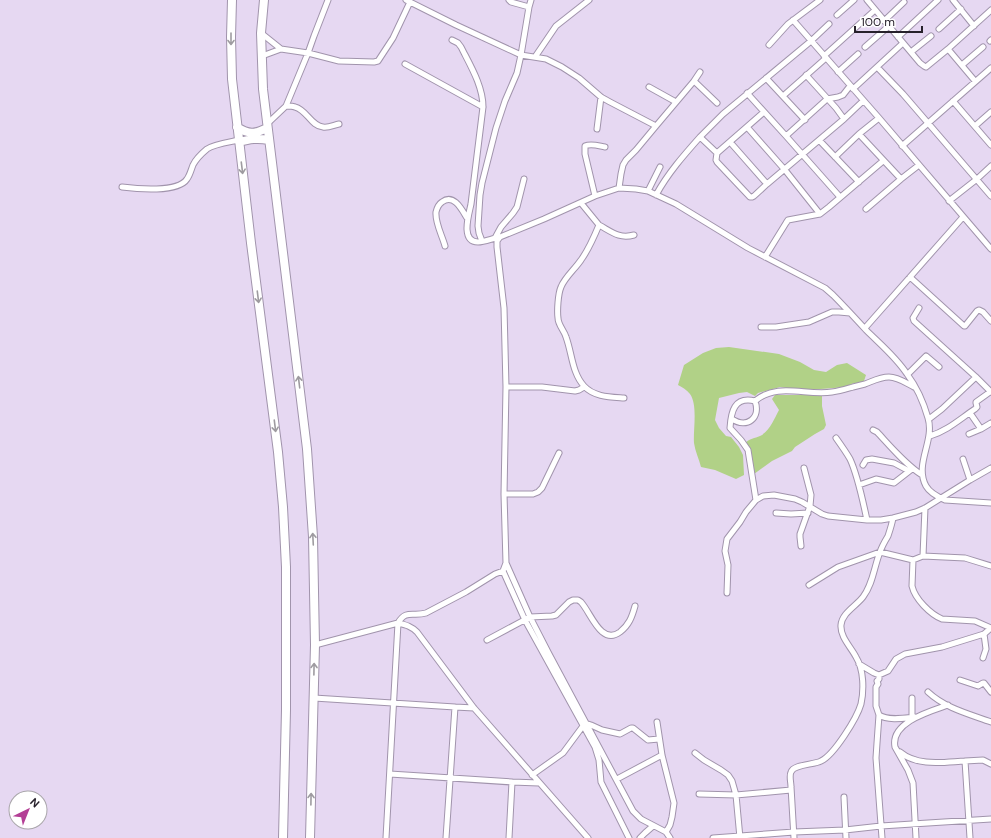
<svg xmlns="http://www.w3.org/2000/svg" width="991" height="838" viewBox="0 0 991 838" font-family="'DM Sans',sans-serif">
<rect width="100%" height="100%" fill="#e6d8f2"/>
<path fill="#b1d187" d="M 729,347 L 779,354 L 800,362 L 814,370 L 826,372 L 837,365 L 847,363 L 866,375 L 864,381 L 860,383 L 854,383 L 846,387 L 821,389 L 793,389 L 780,387 L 758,393 L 755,396 L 747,392 L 739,393 L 719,398 L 715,420 L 719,428 L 726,436 L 731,437 L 739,447 L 743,455 L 744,475 L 736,479 L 715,470 L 701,467 C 699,459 695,451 694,443 C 693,430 698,405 690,394 C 687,390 682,387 678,385 L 684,365 L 703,353 L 716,348 Z
M 775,395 L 816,395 L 822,396 L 822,406 L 826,425 L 824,429 L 815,434 L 795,447 L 792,451 L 772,461 L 754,474 L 750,453 L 745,443 C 749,439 755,438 760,436 C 770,431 774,419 779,410 L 772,399 Z"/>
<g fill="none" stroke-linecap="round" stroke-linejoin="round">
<g stroke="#a194ac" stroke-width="7">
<path id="minor" d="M 406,0 L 456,25 L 521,55 L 529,7 L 531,0
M 509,0 L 511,2 L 529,7
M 867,0 L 920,63 L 924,66 L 926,67 L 948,49 L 991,10
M 953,0 L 974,26
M 837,15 L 854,0
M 793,20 L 879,118 L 991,249
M 884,21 L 904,2
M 939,29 L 961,9
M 261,33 L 281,49
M 898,37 L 938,0
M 452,40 L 458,43 L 461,47 C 470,65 483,86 483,107 L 471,204 C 469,214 460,242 478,242 C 485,242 493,238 500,237
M 990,41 L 991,40
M 769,45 L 788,24 L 820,0
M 865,47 L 889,26
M 948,49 L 975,81
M 911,52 L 931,36
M 262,56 L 281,49 L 308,53 L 314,36 L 328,0
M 824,56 L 875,10
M 535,57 L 556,26 L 589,0
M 405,64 L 483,107
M 962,65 L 983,47
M 877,67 L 903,94 L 991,196
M 838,72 L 858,54
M 806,75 L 836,108 L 844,119
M 766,78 L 805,120
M 694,81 L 717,103
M 649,87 L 676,102
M 853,89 L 903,43
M 747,93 L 786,136 L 840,197
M 783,96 L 826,58
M 953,101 L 991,145
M 286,106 C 289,106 293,106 295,107 C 307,110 311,126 323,127 C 328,128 334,125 339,124
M 764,112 L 717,153 L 700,137 L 723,114 L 811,41 L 829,24
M 267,124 L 286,106 L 308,53 L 339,61 L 374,62 L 378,61 L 393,38 L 410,2
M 656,126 L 694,81 L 700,72
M 975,126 L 991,112
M 747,127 L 785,170 L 820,214
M 597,129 L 601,97
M 859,134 L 901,179
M 786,136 L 827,99 L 838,97 L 843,95 L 850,86
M 819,140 L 859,182
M 730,142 L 767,184
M 902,146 L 991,68
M 717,153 L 716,160 L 717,162 L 750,197 L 752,197 L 754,196 L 767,184 L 844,119 L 863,101
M 835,157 L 859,134 L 879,118
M 122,187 C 137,189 178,193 187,179 C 190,175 191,170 193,165 C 196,159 201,154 207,149 C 214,144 230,142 239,140
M 648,191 L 660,167
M 656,195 C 668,173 684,155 700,137
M 595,196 L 585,154 L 585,146 C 591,143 599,146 605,147
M 949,201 L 977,179 L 991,166
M 581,203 L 599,225 C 594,237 589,249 581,260 C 575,269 565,277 561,287 C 558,294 557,311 558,318 C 558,325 564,330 566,337 C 572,353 572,373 584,386 C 594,397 610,397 624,398
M 866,209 L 901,179 L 919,165
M 599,225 C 612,232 619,239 634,235
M 495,238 L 501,227 L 513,213 L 517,207 L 524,179
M 482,241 L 479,233 L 478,226 L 480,195 L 482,183 L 496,128 L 505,101 L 517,73 L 521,55 L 546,59 L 562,67 L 579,78 L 601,97 L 610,102 L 656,126 L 636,150 L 626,160 L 623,165 L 621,174 L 619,188
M 445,246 C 442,235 435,223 436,212 C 437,208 439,204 442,202 C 454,193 462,210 467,218
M 765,257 L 786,223 L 788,220 L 820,214 L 829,207 L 883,161
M 910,277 L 964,326 L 965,326 L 977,311 L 979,310 L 983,312 L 991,321
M 919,308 L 913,318 L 914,321 L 976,377 L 991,392
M 761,327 L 776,327 L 809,322 L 832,312 L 839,312 L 850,313
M 865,328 L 963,217
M 908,374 L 926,356 L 939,367
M 506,387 L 542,387 L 575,391 L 579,390 L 584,387
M 755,401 C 777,382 806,396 832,392 C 840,391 846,389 853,387 C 857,386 861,385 865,384 C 873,381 880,377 889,377 C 898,377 906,383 914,387
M 755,401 C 734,396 731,412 730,428 L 741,440 L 748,450 L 756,500
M 970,413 L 981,429
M 732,419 C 747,429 761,418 755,401
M 929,419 L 942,409 L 976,377
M 873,430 L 877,432 C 891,447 905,464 922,475
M 969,434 L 981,429 L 991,423
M 930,436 C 947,431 960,419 975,409 L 977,407 L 976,403 L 976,402 L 990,392
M 836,438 C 841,445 846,452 850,459 C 858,476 863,502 867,520
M 963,459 L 970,480
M 863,465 L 866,460 L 872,459 L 894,463 L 909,471
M 859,485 L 876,479 L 894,483 L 912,469
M 504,494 L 533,494 L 538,492 L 542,488 L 559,453
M 925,508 L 923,556 L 965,558 L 991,566
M 776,513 L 791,514 L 808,513
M 801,546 L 800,537 L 800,534 L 810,506 L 811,495 L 804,468
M 913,560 L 912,586 C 915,599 930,614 942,619 L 975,621 L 991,628
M 506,563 L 503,571 L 495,574 L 466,592 L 426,613 C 413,617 406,609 398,623 C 406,625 411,626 417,632 L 474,708 L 588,838
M 503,571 L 525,620 L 595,747 L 599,760 L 601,782 L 629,838
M 809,585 L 838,567 L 880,552 L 913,560 L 923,556
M 727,593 L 728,565 L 725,551 L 727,539 L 740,522 L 746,512 L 756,500 L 763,496 L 774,495 L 795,499 L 802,502 L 822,514 L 828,516 L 867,520 L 881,520 L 893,518 L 916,512 L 925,508 L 970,480 L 991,468
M 487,640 L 530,617 L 552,616 L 556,615 L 569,602 L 573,600 L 578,600 L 581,602 C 591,613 601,646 620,632 C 629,625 632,617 635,606
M 315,645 L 398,623 L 386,838
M 983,658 L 986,649 L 984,634
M 859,664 L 874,673 L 879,675 L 888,671 L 896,659 L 905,654 L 942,647 L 984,634 L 991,628
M 879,675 L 879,679 L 877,681 L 878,684 L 876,687 L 876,706 L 879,715 L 877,743 L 876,758 L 882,838
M 960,680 L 978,686 L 983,683 L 984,683 L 991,692
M 928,692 C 945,708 969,714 991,722
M 314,698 L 455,707 L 446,838
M 912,698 L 912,717
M 455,707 L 474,708
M 879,715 C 888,721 905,718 915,717
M 657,722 L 662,755 L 674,803 L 672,817 L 670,825 L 666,832
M 588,724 L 591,725 L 602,730 L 620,734 L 631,728 L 633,728 L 648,740 L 659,739
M 900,752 C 918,767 944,762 965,761
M 695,753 L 704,760 L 721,770 L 728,775 L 732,781 L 736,795 L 740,838
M 390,774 L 512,782 L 509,838
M 532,775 L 563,753 L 583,726
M 617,779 L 662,755
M 512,782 L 539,783
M 699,794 L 736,795 L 791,790
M 844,797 L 846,838
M 640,838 L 645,833 L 653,826
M 670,838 L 666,832 L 641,819 L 633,811 L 549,654 L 530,617 L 506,563 L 504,494 L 506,387 L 504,308 L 497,247 L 497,241 L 500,237 L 544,219 L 595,196 L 619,188 L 636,189 L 648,191 L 676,204 L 748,248 L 825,288 L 833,295 C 844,306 855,318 866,330 C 880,344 896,357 907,374 C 916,386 924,404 928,418 C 935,441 914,464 926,486 C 930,493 938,497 945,500 L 991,503
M 713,838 L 794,832 L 845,830 L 881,826 L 991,819
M 794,838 C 793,821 792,804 791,787 C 791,782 789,776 791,772 C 794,764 814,765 821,761 C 834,755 857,718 861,704 C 864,690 864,670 856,657 C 851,647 840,637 841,625 C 842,613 856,606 863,597 C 873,584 874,567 880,552 C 882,546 885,541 888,536 C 890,530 892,524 893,518
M 916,838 L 913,783 L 908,770 L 895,747 C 890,722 931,711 948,705
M 970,838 L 965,761 L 983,760 L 991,764"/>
</g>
<g stroke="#a194ac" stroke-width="10">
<path id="trunk" d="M 232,0 L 231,37 L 232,79 L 251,243 L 278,452 L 283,507 L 286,567 L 286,710 L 283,838
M 264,0 L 261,33 L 263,89 L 307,449 L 313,537 L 315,645 L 310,838
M 237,127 C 249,135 255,134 267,128
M 239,142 C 250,139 257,138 269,140"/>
</g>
<use href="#minor" stroke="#fff" stroke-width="5"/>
<use href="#trunk" stroke="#fff" stroke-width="8"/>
</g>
<defs><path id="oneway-shaft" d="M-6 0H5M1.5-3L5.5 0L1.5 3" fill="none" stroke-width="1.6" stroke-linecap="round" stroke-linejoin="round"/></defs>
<g stroke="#9e9ba0">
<use href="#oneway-shaft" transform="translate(231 39) rotate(90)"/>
<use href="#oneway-shaft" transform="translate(242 168) rotate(83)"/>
<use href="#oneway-shaft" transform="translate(258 297) rotate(83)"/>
<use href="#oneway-shaft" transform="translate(299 382) rotate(-97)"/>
<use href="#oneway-shaft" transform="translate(275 426) rotate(83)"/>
<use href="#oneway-shaft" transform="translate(313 539) rotate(-93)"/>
<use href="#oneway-shaft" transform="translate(314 669) rotate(-89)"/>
<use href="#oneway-shaft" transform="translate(311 799) rotate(-89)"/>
</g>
<g transform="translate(28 810) rotate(43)"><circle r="19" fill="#ffffff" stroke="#a9a6aa"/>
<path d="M0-3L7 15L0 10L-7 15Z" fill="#b43f96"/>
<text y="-6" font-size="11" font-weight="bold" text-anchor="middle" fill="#27212b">N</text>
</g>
<path d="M855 26v6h67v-6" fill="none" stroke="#27212b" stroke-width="2"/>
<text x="861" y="26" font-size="12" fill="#27212b" stroke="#ffffff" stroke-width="3" paint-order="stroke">100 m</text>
</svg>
